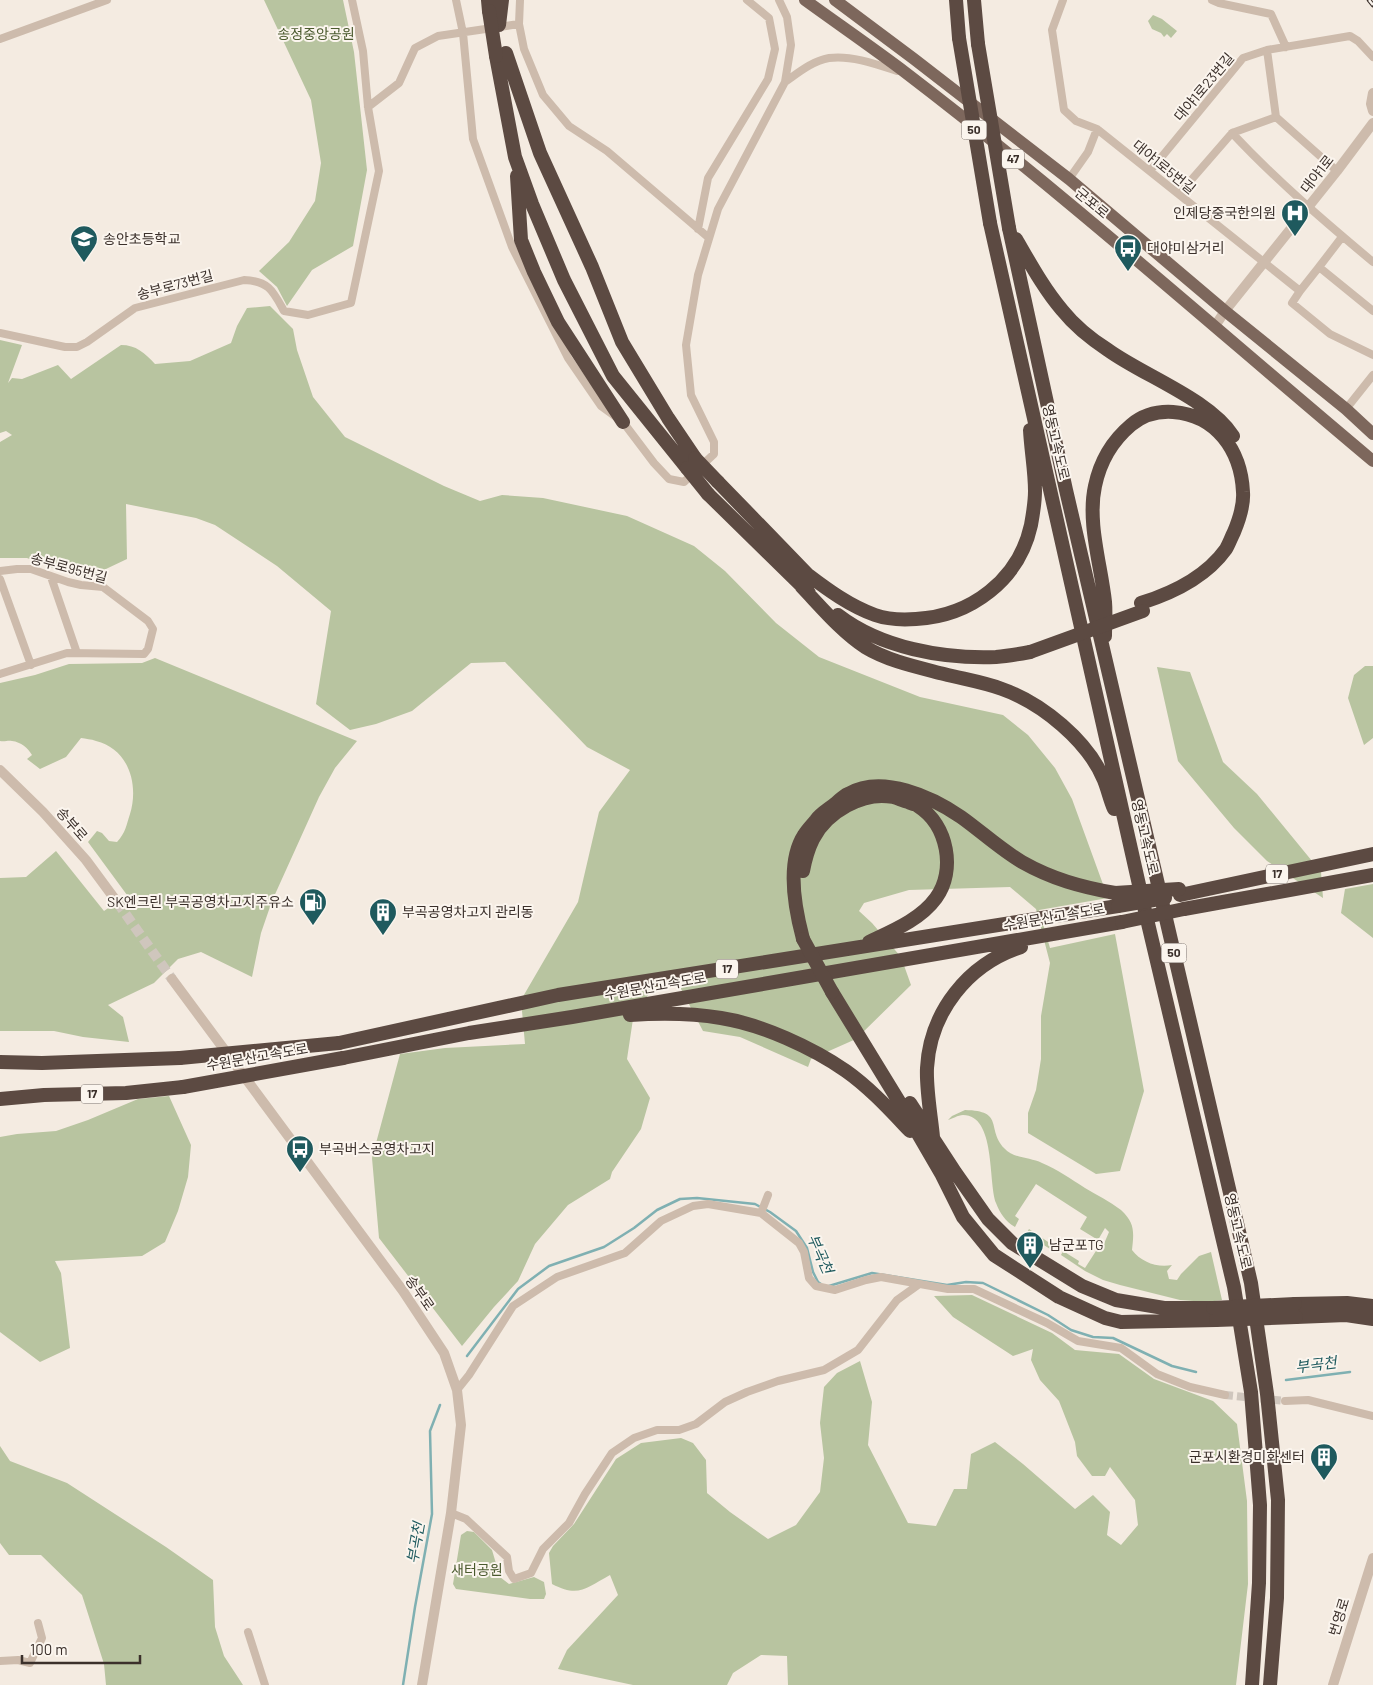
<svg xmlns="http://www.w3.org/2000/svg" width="1373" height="1685" viewBox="0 0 1373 1685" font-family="Barlow,'Noto Sans KR',sans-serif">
<rect width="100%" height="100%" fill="#f4ebe1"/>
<path fill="#b8c4a0" d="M 264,0 L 343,0 L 354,52 L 367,170 L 353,246 L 312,270 L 287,306 L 277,287 L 259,271 L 289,242 L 315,201 L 321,163 L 311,100 Z
M 1153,15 L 1162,19 L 1177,31 L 1171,38 L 1167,34 L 1164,37 L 1161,33 L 1152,29 L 1148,21 Z
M 270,306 L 293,329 L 297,350 L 313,397 L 345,437 L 444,486 L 480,501 L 502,495 L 543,498 L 627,516 L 694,546 L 725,571 L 776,623 L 819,657 L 920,697 L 1003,715 L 1028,735 L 1055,768 L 1072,799 L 1108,898 L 1039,910 L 1050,948 L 1115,934 L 1144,1091 L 1120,1171 L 1096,1174 L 1028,1133 L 1028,1113 L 1036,1090 L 1041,1059 L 1041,1016 L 1050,963 L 1036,909 L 1010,887 L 909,890 L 864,903 L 859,911 L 872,923 L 901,957 L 911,985 L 856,1039 L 811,1059 L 808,1067 L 740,1037 L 703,1031 L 679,985 L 653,987 L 633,1019 L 627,1059 L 650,1098 L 641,1129 L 612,1172 L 610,1179 L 568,1205 L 535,1244 L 518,1281 L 494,1307 L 462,1346 L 379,1238 L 372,1158 L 400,1054 L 445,1048 L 525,1044 L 521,1000 L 578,902 L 599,812 L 630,770 L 587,747 L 505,662 L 471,663 L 412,711 L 376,724 L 350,730 L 316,704 L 331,611 L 277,566 L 215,525 L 196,518 L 126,504 L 127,559 L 87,578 L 50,567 L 27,558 L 0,558 L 0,442 L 12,435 L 6,431 L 0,433 L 0,340 L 22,345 L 8,383 L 12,378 L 22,379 L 58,365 L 71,379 L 121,345 C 136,345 145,353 155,364 L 190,361 L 231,343 L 237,326 L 247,308 Z
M 155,658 L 357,741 L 335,768 L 319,797 L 272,901 L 261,933 L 252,977 L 201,952 L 178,959 L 154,983 L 108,1005 L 123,1017 L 129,1042 L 83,1037 L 54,1031 L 0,1031 L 0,878 L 26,877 L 56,851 L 104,911 L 127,895 L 88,842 L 97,831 L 102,833 L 109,841 L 117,842 C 126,832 126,826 130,814 C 139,785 129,749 96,741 C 91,739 86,739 81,738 L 66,757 L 40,769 L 27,759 L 32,755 C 28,748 21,742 12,741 C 8,740 5,742 0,741 L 0,683 L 35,675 L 69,664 L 142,663 Z
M 1365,666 L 1373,666 L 1373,738 L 1364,745 L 1348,698 L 1354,675 Z
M 1157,667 L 1190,672 L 1223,762 L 1257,794 L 1321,872 L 1323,898 L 1267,861 L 1234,828 L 1178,761 Z
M 1373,884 L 1373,938 L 1341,913 L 1345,889 Z
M 169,1096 L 191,1145 L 188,1177 L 178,1211 L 165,1242 L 142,1256 L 55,1261 L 61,1273 L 70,1348 L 40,1362 L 0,1332 L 0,1137 L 17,1134 L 56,1131 L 88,1120 L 138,1099 Z
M 965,1110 C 1005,1111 986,1128 1004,1148 C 1014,1159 1030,1157 1042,1163 C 1057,1169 1071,1179 1085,1188 C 1097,1195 1109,1201 1121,1210 C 1135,1223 1134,1232 1132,1250 C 1141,1262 1157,1268 1172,1265 L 1167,1271 L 1169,1279 L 1177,1280 L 1181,1274 L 1199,1256 L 1211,1252 L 1222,1300 L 1207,1302 L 1180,1300 L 1120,1285 L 1103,1280 L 1085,1271 L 1061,1255 L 1063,1251 L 1079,1261 L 1078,1264 L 1085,1268 L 1103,1240 L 1103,1246 L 1109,1232 L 1105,1228 L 1098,1240 L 1080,1229 L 1087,1217 L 1036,1184 L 1015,1216 L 1019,1219 L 1015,1227 C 1005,1221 1000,1213 996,1203 C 988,1182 996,1115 963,1115 C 958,1115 952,1119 948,1120 L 952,1116 Z
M 1029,1229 L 1057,1248 L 1055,1252 L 1026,1234 Z
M 972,1295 L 1052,1333 L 1075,1350 L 1119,1354 L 1154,1379 L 1213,1401 L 1237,1424 L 1247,1501 L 1248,1584 L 1236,1685 L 788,1685 L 787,1656 L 761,1655 L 733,1673 L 727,1685 L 633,1685 L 558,1669 L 567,1650 L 618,1595 L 610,1575 C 586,1588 579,1598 552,1584 L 549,1553 L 553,1546 L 574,1524 L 616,1459 L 641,1443 L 681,1438 L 693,1443 L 706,1460 L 707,1493 L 730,1512 L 768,1539 L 796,1525 L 820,1492 L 824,1458 L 820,1423 L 824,1387 L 837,1373 L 860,1361 L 872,1402 L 868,1445 L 908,1523 L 936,1526 L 954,1489 L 967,1489 L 971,1454 L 995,1442 L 1023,1464 L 1075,1509 L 1093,1495 L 1110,1512 L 1107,1535 L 1121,1545 L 1138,1525 L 1135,1500 L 1110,1467 L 1105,1476 L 1092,1476 L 1077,1456 L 1075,1442 L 1059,1401 L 1040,1380 L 1031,1360 L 1033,1349 L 1013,1356 L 953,1317 L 934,1296 Z
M 0,1446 L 10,1461 L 67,1483 L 166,1547 L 213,1580 L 215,1627 L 224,1656 L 243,1685 L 106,1685 L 104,1664 L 82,1595 L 41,1555 L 9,1555 L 0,1543 Z
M 467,1531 L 474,1532 L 492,1550 L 500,1577 L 509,1584 L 534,1577 L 544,1582 L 546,1594 L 544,1599 L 530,1599 L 456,1589 L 453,1584 L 461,1535 Z"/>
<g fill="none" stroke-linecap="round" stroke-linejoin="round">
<path stroke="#7fb0b2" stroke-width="2.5" d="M 829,1286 L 872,1273 L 947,1285 L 966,1282 L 983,1283 L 1048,1315 L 1071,1330 L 1093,1337 L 1113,1338 L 1172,1366 L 1196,1372
M 467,1356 L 518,1289 L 549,1266 L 604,1247 L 634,1228 L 657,1210 L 680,1199 L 697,1198 L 755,1204 L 770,1212 L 796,1231 L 807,1248 L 813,1272 L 818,1282 L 821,1284
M 1286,1380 L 1350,1372
M 403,1685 L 415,1607 L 432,1514 L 430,1431 L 440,1405"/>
<path stroke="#cfc6bd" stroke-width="8" stroke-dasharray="8 4" stroke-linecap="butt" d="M 1225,1395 L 1285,1401"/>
<path stroke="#cfc6bd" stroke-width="10" stroke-dasharray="10 5" stroke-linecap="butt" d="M 117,902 L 172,979"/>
<path stroke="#cdbbac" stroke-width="8" d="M 456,0 L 463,33 L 473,139 L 512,247 L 568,358 L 601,406 L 623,422 L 654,463 L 669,479 L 684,482 L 714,454 L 714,442 L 691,395 L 686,345 L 698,275 L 718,209 L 785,82 L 791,45 L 787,17 L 779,0
M 520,0 L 519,24 L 524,49 L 543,95 L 569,126 L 607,151 L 709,238
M 1063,0 L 1052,30 L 1064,110 L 1076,121 L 1097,129 L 1300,291 L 1292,303 L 1330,334 L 1373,355
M 1212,0 L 1219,3 L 1271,14 L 1286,47
M 0,39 L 107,0
M 1267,50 L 1276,117 L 1337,171
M 785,82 C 798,73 812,61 829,58 C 851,55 876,64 897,71
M 368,107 L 399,83 L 415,48 L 438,36 L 519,24
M 1232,133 L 1276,117
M 1150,171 L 1243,58 L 1267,50 L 1350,36 L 1358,41 L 1373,57
M 1069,179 L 1088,152 L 1097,129
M 1179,194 L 1232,133 C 1276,180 1324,221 1373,262
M 698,229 L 708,178 L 768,79 L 775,49 L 769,18 L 747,0
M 1342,237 L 1319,267 L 1373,311
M 1300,291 L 1319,267
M 0,333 L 65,347 L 77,347 L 87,342 L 135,308 L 244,280 C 269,281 273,291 284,311 L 308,315 L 351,303 L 379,171 L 368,107 L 363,51 L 352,0
M 1346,409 L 1373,375
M 0,571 L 17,569 L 31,569 L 68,582 L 81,585 L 103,587 L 148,621 L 153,629 L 148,649 L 144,654 L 67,653 L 0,674
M 51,577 L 77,653
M 0,579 L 31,665
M 761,1213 L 768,1195
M 457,1390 L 469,1375 L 513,1306 L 557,1277 L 625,1253 L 661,1221 L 693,1206 L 708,1204 L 761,1213 L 799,1243 L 804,1252 L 809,1278 L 816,1286 L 835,1290 L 866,1280 L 881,1277 L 948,1289 L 974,1289 L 1047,1323 L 1078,1341 L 1121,1348 L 1157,1374 L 1190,1387 L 1225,1395
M 1285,1401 L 1308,1400 L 1373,1416
M 451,1513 L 466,1519 L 507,1557 L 509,1571 L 514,1579 L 531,1573 L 543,1549 L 569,1523 L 585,1494 L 612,1453 L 634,1438 L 657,1430 L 679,1430 L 696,1424 L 725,1402 L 747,1392 L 778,1381 L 824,1370 L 858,1350 L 897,1300 L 918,1285
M 248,1632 L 265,1685
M 0,1661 L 18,1660 L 30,1663 L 42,1638 L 38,1623"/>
<path stroke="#cdbbac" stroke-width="10" d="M 1373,93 L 1371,104 L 1373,111
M 1215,326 L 1225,311 L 1337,171 L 1373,123
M 0,770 L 43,812 L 86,860 L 117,902
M 172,979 L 403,1291 L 444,1353 L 457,1390 L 461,1425 L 451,1513 L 422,1685
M 1333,1685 L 1373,1558"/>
<path stroke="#7d675c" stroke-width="12" d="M 805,0 C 838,24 873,48 906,73 C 1067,196 1218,331 1373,461
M 835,0 L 914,59 L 1069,179 L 1225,311 L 1346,409 L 1373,434"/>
<path stroke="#5c4a42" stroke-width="14" d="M 488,0 L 489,11
M 956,0 L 959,38
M 974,0 L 978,44
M 499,25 L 502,0
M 506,53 L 540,153 L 592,267 L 622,342 L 668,418 L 695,458
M 496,56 L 515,157 L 532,204 L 564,280 L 613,376 L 687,468
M 517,176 L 521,240 L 534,272 L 558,322 L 623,422
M 990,223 L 1142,898 L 1234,1287 L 1251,1392 L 1260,1505 L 1259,1583 L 1252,1685
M 1009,228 L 1066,490 L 1251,1283 L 1267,1394 L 1278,1500 L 1277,1598 L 1270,1685
M 1016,239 C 1030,263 1044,289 1062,310 C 1074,325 1091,339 1108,350 C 1144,376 1209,399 1233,436
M 718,482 L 814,581
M 708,494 L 809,593
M 807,574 C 828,590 850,606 875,615 C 889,620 902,620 916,619 C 971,616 1019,580 1031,525 C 1033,514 1035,502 1035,491 C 1035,471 1031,450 1030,430
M 802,587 C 822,608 841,631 865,647 C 888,661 917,667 944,674 C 963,679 983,682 1002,689 C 1042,703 1088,741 1104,780 C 1108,790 1110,800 1114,809
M 838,615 C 881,648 943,659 996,657 C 1007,656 1019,654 1030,652
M 1105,636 C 1105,625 1106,613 1105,602 C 1101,565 1087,522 1095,486 C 1100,462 1112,441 1131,425 C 1143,415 1158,411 1173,412 C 1216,415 1241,450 1243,492 C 1244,505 1239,520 1234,532 C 1231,538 1229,544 1226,549 C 1206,577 1173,593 1141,603
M 803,871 C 805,860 808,849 813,839 C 827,812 863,791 893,797 C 898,798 903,801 908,802 C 911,804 916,804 918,806 C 948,825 956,871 936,898 C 920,920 892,931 869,942
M 1180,895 L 1373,854
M 1184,909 L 1373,875
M 803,939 C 795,909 786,863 804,835 C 807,830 812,825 816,820 C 821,813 829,809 836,803 C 840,800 843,796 848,794 C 882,774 932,797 961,817 C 982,832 1000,849 1022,862 C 1052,879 1081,887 1115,893
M 832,992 L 906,1113 L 942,1175 L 963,1217 L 994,1255 L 1059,1297 L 1105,1318 L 1121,1322 L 1216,1320
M 630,1015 C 660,1013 691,1013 721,1018 C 761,1024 813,1048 846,1071 C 870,1088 890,1110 910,1131
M 339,1043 L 558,995 L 1118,906
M 343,1058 L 469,1033 L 572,1017 L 1122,922
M 0,1062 L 42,1063 L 180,1058
M 0,1099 L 44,1095 L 126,1093 L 183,1087
M 910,1103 L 955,1172 L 988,1219 L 1012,1243 L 1082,1286 L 1116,1300 L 1164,1308 L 1213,1308
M 933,1137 C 931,1116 926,1089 927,1068 C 930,1012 968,964 1021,947
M 1295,1304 L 1347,1303 L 1373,1306
M 1296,1317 L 1346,1315 L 1373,1319"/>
<g stroke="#3b302b" stroke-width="4.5">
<path id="rail" d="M 1369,0 L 1373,5"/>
</g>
<use href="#rail" stroke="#fbf5ee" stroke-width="2.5" stroke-dasharray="8" stroke-linecap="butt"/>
<path stroke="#5c4a42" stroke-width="14" d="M 489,11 L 496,56
M 959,38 L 990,223
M 978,44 L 1009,228
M 695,458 L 718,482
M 687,468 L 708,494
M 1030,652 L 1143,611
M 1115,893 L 1179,889
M 1118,906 L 1165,898
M 1122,922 L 1184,909
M 803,939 L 832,992
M 180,1058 L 339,1043
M 183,1087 L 343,1058
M 1213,1308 L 1295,1304
M 1216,1320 L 1296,1317"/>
</g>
<defs>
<g id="hospital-pin" transform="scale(1.4375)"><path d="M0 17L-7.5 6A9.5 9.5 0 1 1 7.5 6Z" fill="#1f5a5e" stroke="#fbf5ee"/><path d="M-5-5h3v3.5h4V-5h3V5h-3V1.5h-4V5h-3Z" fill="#fff"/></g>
<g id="school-pin" transform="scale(1.4375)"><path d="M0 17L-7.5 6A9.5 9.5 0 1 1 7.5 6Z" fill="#1f5a5e" stroke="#fbf5ee"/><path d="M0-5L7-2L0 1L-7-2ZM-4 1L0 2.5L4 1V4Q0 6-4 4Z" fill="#fff"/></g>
<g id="bus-pin" transform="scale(1.4375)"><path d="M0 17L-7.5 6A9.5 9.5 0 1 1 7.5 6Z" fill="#1f5a5e" stroke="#fbf5ee"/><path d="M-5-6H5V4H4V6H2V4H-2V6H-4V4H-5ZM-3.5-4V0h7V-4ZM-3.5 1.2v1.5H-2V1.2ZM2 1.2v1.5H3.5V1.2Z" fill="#fff"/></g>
<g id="fuel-pin" transform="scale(1.4375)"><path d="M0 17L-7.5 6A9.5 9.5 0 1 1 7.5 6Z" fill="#1f5a5e" stroke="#fbf5ee"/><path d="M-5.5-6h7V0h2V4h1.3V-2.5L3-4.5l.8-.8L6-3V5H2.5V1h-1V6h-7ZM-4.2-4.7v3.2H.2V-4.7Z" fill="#fff"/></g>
<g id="building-pin" transform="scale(1.4375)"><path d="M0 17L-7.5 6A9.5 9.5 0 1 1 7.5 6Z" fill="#1f5a5e" stroke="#fbf5ee"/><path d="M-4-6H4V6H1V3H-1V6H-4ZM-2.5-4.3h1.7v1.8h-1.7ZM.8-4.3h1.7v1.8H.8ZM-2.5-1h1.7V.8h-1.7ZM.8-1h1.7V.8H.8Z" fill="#fff"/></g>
</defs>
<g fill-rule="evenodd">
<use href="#hospital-pin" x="1295" y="213"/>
<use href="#school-pin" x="84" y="239"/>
<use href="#bus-pin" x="1128" y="248"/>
<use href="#fuel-pin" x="313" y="902"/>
<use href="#building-pin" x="383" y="912"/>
<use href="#bus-pin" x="300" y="1149"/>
<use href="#building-pin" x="1030" y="1245"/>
<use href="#building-pin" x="1324" y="1457"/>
</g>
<g text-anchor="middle" stroke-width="4" stroke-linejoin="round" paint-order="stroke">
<g fill="#fbf5ee" stroke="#756b66" stroke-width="1">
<rect x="961.5" y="120.5" width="25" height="19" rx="4"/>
<rect x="1002" y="149.5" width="22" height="19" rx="4"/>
<rect x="1266" y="864.5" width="22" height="19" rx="4"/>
<rect x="1161.5" y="943.5" width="25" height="19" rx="4"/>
<rect x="716" y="959.5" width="22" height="19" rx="4"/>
<rect x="81" y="1084.5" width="22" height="19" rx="4"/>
</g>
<g font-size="12" font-weight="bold" fill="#3b302b">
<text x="974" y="134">50</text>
<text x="1013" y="163">47</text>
<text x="1277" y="878">17</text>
<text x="1174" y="957">50</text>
<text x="727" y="973">17</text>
<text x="92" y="1098">17</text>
</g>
<g font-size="14" fill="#4a5a2e" stroke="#fbf5ee">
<text x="316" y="39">송정중앙공원</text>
<text x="477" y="1575">새터공원</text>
</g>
<g font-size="14" fill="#3b302b" stroke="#fbf5ee">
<text transform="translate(1204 87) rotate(-50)" y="5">대야1로23번길</text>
<text transform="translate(1164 167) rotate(39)" y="5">대야1로5번길</text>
<text transform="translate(1317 174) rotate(-52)" y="5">대야1로</text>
<text transform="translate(1092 203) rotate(40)" y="5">군포로</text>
<text transform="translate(175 285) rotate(-15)" y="5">송부로73번길</text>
<text transform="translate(1056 442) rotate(77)" y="5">영동고속도로</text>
<text transform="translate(69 568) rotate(15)" y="5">송부로95번길</text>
<text transform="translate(72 824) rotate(49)" y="5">송부로</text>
<text transform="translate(1145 837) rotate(77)" y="5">영동고속도로</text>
<text transform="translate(1054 917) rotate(-10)" y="5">수원문산고속도로</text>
<text transform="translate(655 986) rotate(-10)" y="5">수원문산고속도로</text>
<text transform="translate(257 1057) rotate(-10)" y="5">수원문산고속도로</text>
<text transform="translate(1238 1231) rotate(77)" y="5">영동고속도로</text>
<text transform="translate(420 1293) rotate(55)" y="5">송부로</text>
<text transform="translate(1339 1617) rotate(-73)" y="5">번영로</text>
</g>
<g font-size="14" fill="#3b302b" stroke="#fbf5ee" text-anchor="start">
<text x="1276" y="218" text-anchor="end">인제당중국한의원</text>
<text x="103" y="244">송안초등학교</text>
<text x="1147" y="253">대야미삼거리</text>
<text x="294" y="907" text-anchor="end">SK엔크린 부곡공영차고지주유소</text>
<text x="402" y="917">부곡공영차고지 관리동</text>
<text x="319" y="1154">부곡버스공영차고지</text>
<text x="1049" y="1250">남군포TG</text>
<text x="1305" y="1462" text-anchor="end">군포시환경미화센터</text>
</g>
<g font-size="15" font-style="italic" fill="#1f5a5e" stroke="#fbf5ee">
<text transform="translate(820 1254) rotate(66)" y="5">부곡천</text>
<text transform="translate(1316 1365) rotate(-7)" y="5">부곡천</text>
<text transform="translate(416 1543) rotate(-80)" y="5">부곡천</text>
</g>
</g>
<path d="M22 1655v8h118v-8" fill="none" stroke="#3b302b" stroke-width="2.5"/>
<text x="30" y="1655" font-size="15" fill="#3b302b" stroke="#fbf5ee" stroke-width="4" paint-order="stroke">100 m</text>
</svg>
